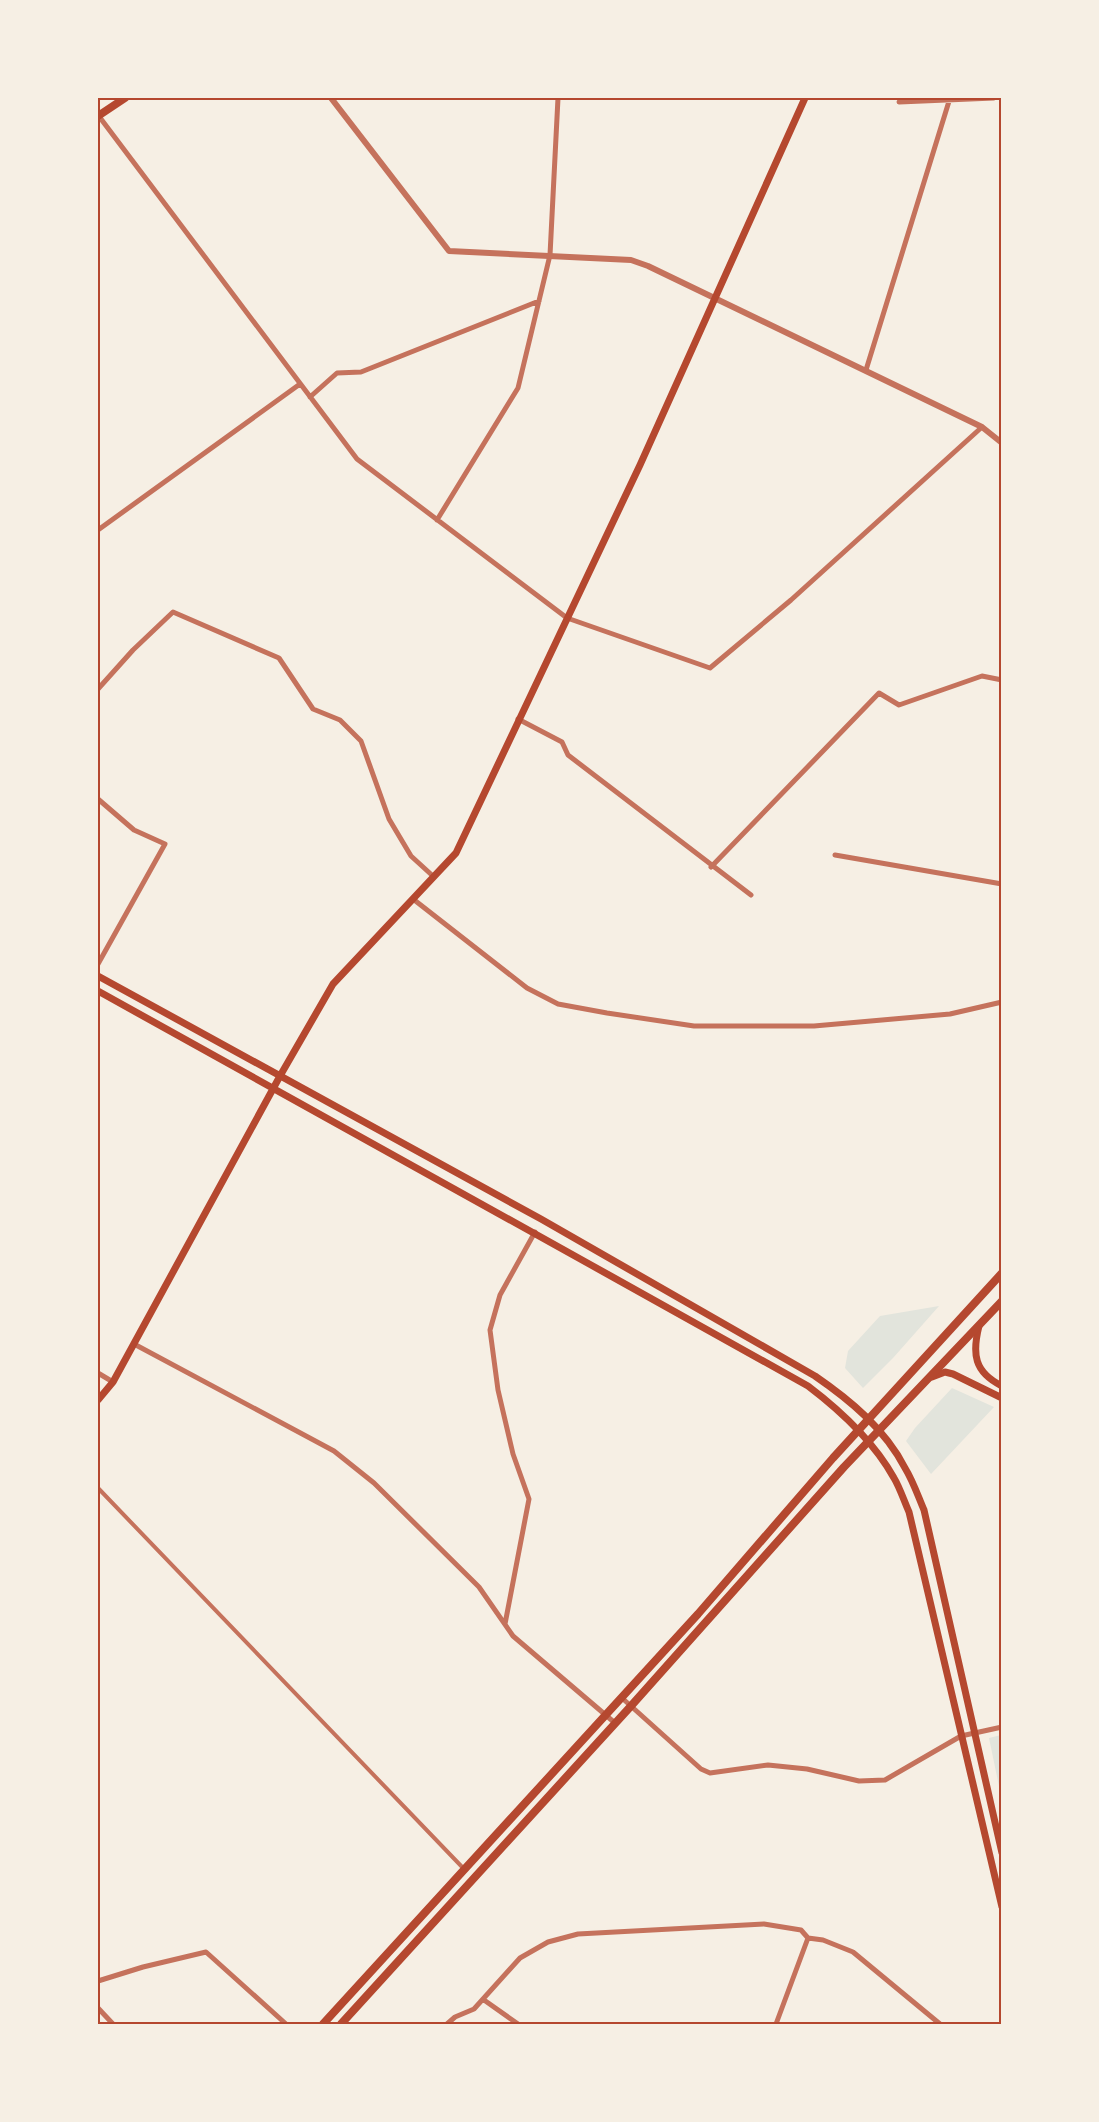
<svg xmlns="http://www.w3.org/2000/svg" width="1099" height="2122" viewBox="0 0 1099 2122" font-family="Rubik,sans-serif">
<rect width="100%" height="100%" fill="#f6efe4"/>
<path fill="#e2e4dc" d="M 939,1306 L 893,1358 L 863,1388 L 845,1368 L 848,1351 L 880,1316 Z
M 952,1388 L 994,1407 L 931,1474 L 906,1441 L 915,1428 Z
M 1001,1735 L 1002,1735 L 1001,1796 L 989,1738 Z"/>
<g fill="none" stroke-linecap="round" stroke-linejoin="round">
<path stroke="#c5725c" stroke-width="4" d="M 98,1488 L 465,1870"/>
<path stroke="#c5725c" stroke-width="5" d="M 899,102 L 994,98
M 98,115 L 357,459 L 567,618 L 710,668 L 791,600 L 982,427
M 866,370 L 950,98
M 310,397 L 337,373 L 361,372 L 539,301
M 437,520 L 518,388 L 550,255 L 558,98
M 98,530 L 300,384
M 98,689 L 133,650 L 173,612 L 279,658 L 313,709 L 340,720 L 361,741 L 389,819 L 411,856 L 434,877
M 518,719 L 562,742 L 568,755 L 751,895
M 98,799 L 134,830 L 165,844 L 98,964
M 835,855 L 1002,884
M 711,867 L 879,693 L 899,705 L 982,676 L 1002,680
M 413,899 L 527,988 L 558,1004 L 607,1013 L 694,1026 L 814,1026 L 950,1014 L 1002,1002
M 134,1344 L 334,1451 L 374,1483 L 479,1587 L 513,1636 L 615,1723
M 98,1373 L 113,1382
M 505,1624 L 529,1499 L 513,1454 L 498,1390 L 490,1330 L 500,1295 L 535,1232
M 622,1698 L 701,1769 L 710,1773 L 768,1765 L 807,1769 L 859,1781 L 885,1780 L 961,1736 L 1002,1727
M 98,1981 L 143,1967 L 206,1952 L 286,2024
M 484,2000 L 518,2024
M 98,2008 L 113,2024
M 447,2024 L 455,2017 L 474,2009 L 520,1958 L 548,1942 L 578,1934 L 764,1924 L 801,1930 L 808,1938 L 823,1940 L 853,1952 L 940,2024
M 776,2024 L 808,1938"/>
<path stroke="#c5725c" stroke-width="6" d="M 331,98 L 449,251 L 631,260 L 648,266 L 982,427 L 1002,443"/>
<path stroke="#b5482f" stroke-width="7" d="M 98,976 L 541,1219 L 815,1376 C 850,1400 885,1429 905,1468 C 913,1481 918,1496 924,1510 L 1002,1853
M 98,991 C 333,1124 572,1253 808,1386 C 841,1411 874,1442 894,1478 C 900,1488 904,1501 909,1512 L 1002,1907
M 979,1326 C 972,1354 974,1372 1002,1386
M 932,1377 L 945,1372 L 953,1374 L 1002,1398
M 98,1400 L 113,1382 L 280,1076 L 333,984 L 456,853 L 640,465 L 805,98"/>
<path stroke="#b5482f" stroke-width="8" d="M 98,116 L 125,98
M 323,2024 L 698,1614 L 833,1458 L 1002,1273
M 341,2024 L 631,1706 L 844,1467 L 1002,1301"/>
</g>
<rect width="1099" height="2122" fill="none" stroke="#f6efe4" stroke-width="198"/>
<rect x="99" y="99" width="901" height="1924" fill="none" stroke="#b5482f" stroke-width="2"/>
</svg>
